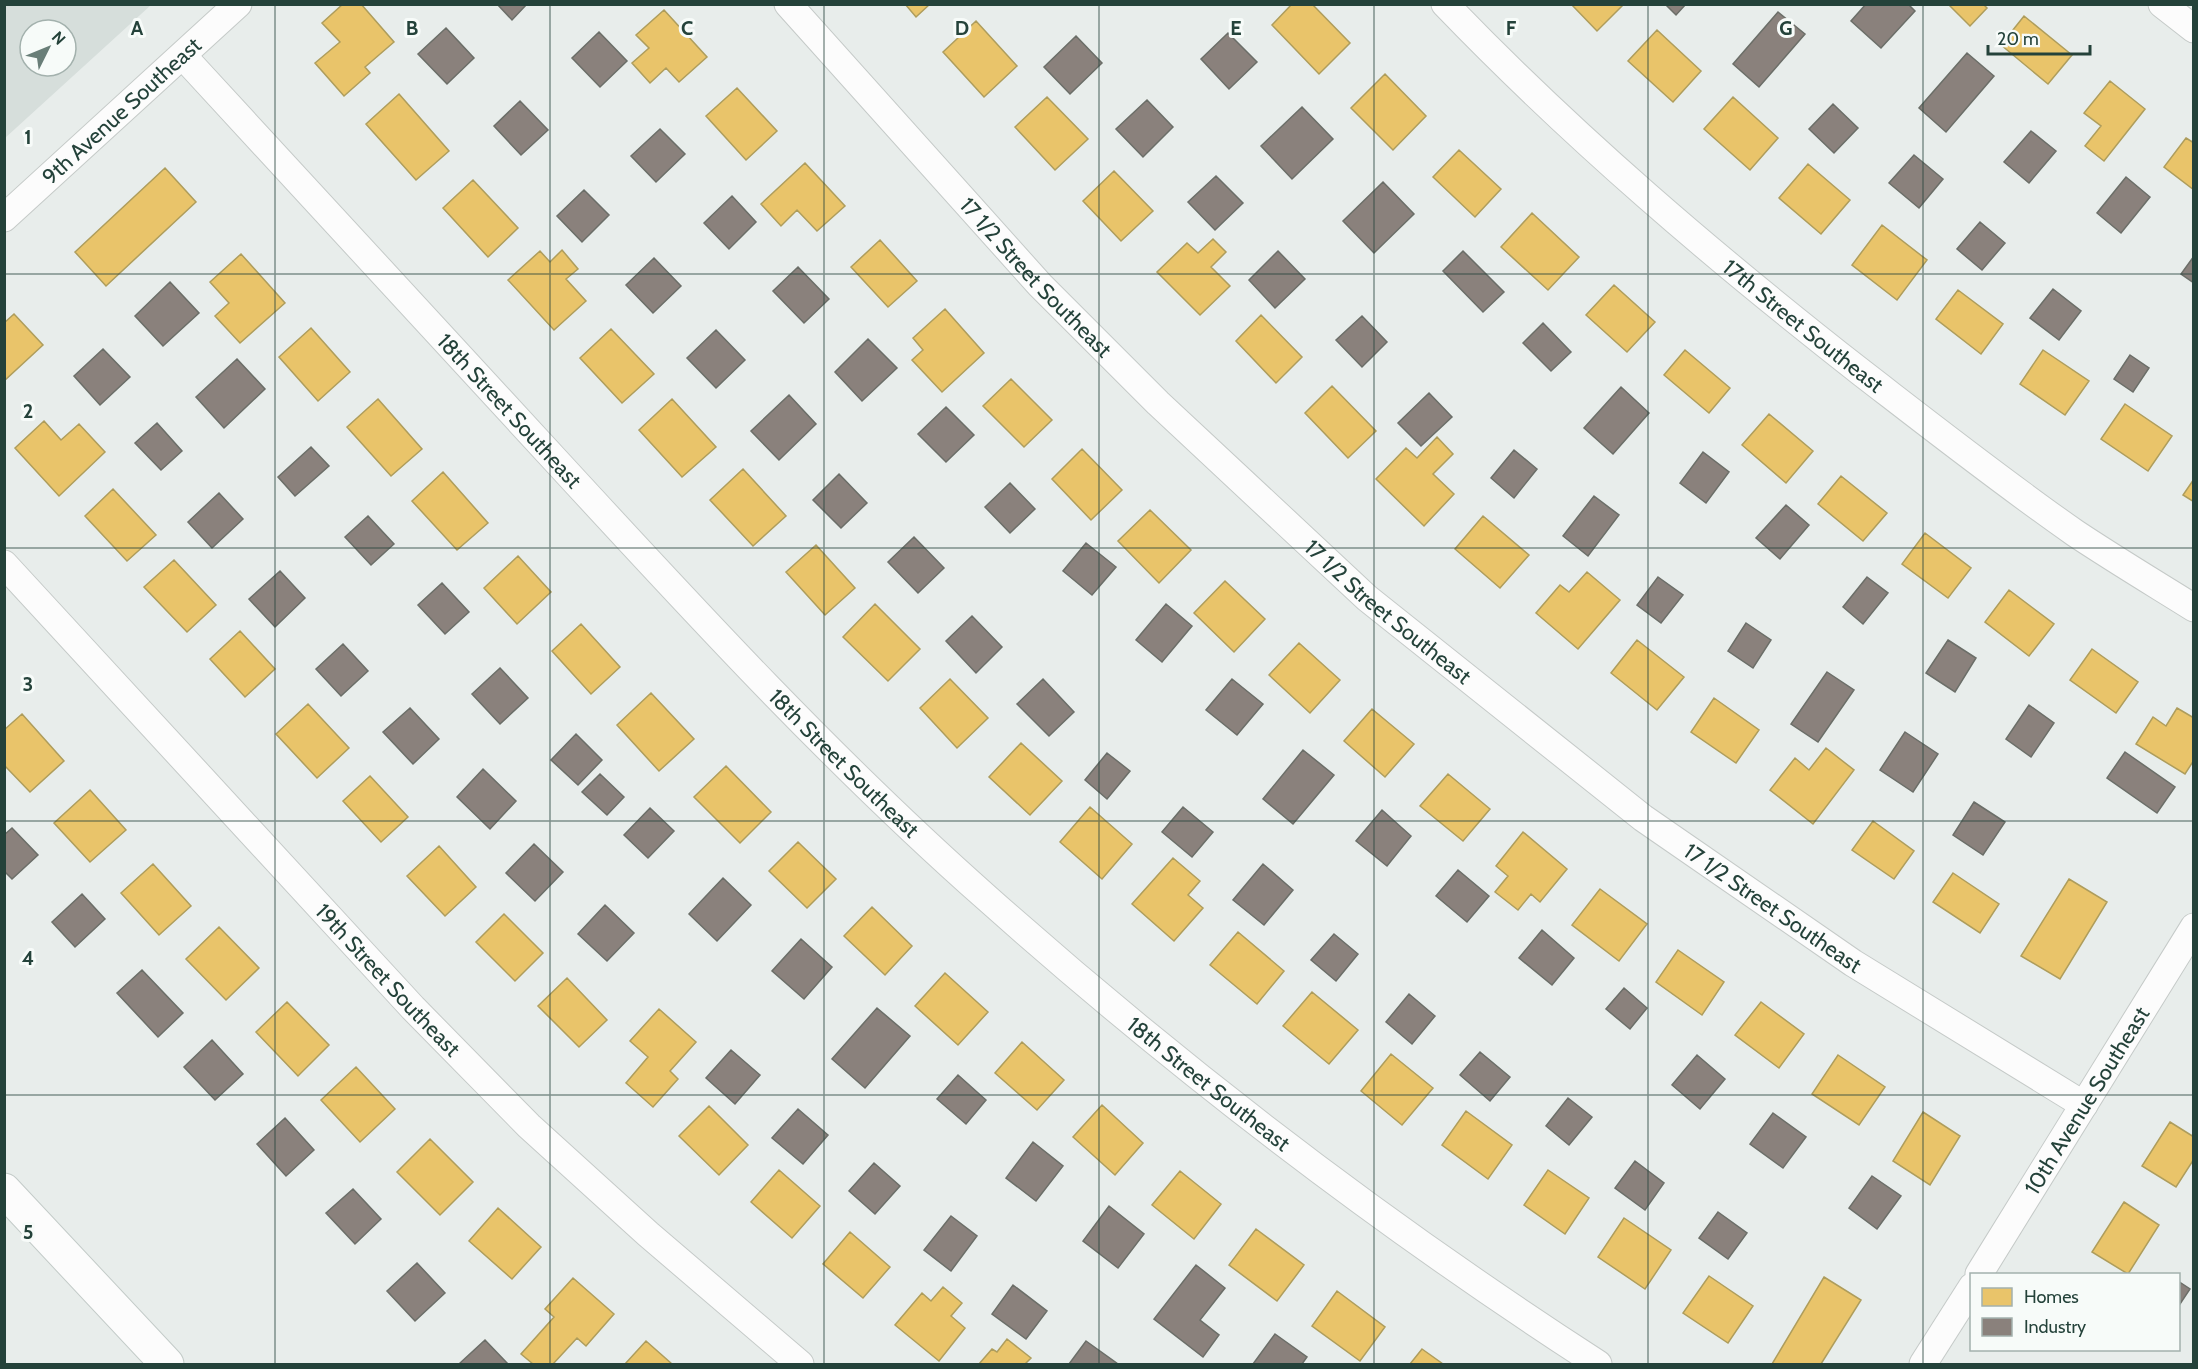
<svg xmlns="http://www.w3.org/2000/svg" width="2198" height="1369" viewBox="0 0 2198 1369" font-family="Cabin,sans-serif">
<rect width="100%" height="100%" fill="#e8edeb"/>
<path fill="#d6dedb" fill-rule="evenodd" d="M 5,4 L 151,4 L 151,5 L 5,138 ZM 30,30 L 66,30 L 66,66 L 30,66 Z"/>
<path fill="#e9c46a" stroke="#ae9d5c" stroke-width="1.5" d="M 343,4 L 361,4 L 394,42 L 365,67 L 370,73 L 344,96 L 315,63 L 340,42 L 322,23 Z
M 905,4 L 930,4 L 916,17 Z
M 1292,4 L 1312,4 L 1350,43 L 1319,74 L 1272,25 Z
M 1571,4 L 1624,4 L 1597,31 Z
M 1948,4 L 1983,4 L 1987,8 L 1970,26 Z
M 664,10 L 707,57 L 679,82 L 666,68 L 650,83 L 632,63 L 649,48 L 636,35 Z
M 2024,16 L 2072,55 L 2048,84 L 2001,45 Z
M 976,21 L 1017,66 L 984,97 L 943,52 Z
M 1657,30 L 1701,71 L 1673,102 L 1628,61 Z
M 1385,74 L 1426,116 L 1393,150 L 1351,108 Z
M 2110,81 L 2145,109 L 2104,161 L 2085,146 L 2101,126 L 2084,113 Z
M 737,88 L 777,131 L 746,160 L 706,116 Z
M 399,94 L 449,151 L 416,180 L 366,124 Z
M 1047,97 L 1088,139 L 1055,170 L 1015,127 Z
M 1733,97 L 1778,138 L 1750,170 L 1704,129 Z
M 2186,138 L 2194,143 L 2194,190 L 2164,167 Z
M 1459,150 L 1501,189 L 1475,217 L 1433,177 Z
M 805,163 L 845,206 L 817,231 L 797,210 L 781,226 L 761,204 Z
M 1808,164 L 1850,200 L 1821,234 L 1779,198 Z
M 165,168 L 196,202 L 106,286 L 75,252 Z
M 1114,171 L 1153,211 L 1121,241 L 1083,201 Z
M 473,180 L 518,228 L 488,257 L 443,208 Z
M 1532,213 L 1579,257 L 1548,290 L 1501,247 Z
M 1882,225 L 1927,260 L 1897,300 L 1852,265 Z
M 1213,239 L 1226,252 L 1211,267 L 1230,286 L 1200,315 L 1157,272 L 1187,243 L 1198,253 Z
M 880,240 L 917,281 L 888,307 L 851,267 Z
M 562,250 L 578,269 L 566,279 L 586,301 L 554,330 L 508,280 L 540,251 L 550,262 Z
M 241,254 L 285,303 L 240,343 L 215,316 L 229,303 L 210,282 Z
M 1614,285 L 1655,322 L 1627,352 L 1586,315 Z
M 1958,290 L 2003,324 L 1981,354 L 1936,319 Z
M 945,309 L 984,353 L 942,392 L 912,360 L 923,350 L 913,338 Z
M 14,314 L 43,345 L 4,381 L 4,323 Z
M 1261,315 L 1302,357 L 1276,383 L 1236,341 Z
M 311,328 L 350,372 L 318,401 L 279,357 Z
M 611,329 L 654,374 L 622,403 L 580,358 Z
M 1685,350 L 1730,388 L 1709,413 L 1664,375 Z
M 2043,350 L 2089,381 L 2065,415 L 2020,384 Z
M 1011,379 L 1052,420 L 1024,447 L 983,406 Z
M 1332,386 L 1376,431 L 1348,458 L 1305,413 Z
M 378,399 L 422,449 L 391,476 L 347,427 Z
M 672,399 L 716,447 L 682,477 L 639,430 Z
M 2125,404 L 2172,436 L 2148,471 L 2101,439 Z
M 1769,414 L 1813,451 L 1786,483 L 1742,445 Z
M 44,421 L 61,440 L 79,424 L 105,452 L 59,496 L 15,448 Z
M 1437,437 L 1453,454 L 1433,474 L 1454,494 L 1424,526 L 1376,479 L 1406,448 L 1417,458 Z
M 1082,449 L 1122,490 L 1091,520 L 1052,479 Z
M 743,469 L 786,516 L 753,546 L 710,500 Z
M 443,472 L 488,523 L 457,550 L 412,501 Z
M 1841,476 L 1887,513 L 1863,541 L 1818,504 Z
M 2194,479 L 2194,502 L 2183,495 Z
M 113,489 L 156,535 L 127,561 L 85,516 Z
M 1150,510 L 1191,550 L 1159,583 L 1118,541 Z
M 1483,516 L 1529,555 L 1500,588 L 1455,549 Z
M 1925,533 L 1971,568 L 1948,598 L 1902,564 Z
M 816,545 L 855,588 L 825,615 L 786,572 Z
M 518,556 L 551,592 L 517,624 L 484,588 Z
M 174,560 L 216,605 L 187,632 L 144,587 Z
M 1587,572 L 1620,600 L 1578,649 L 1536,613 L 1560,585 L 1569,592 Z
M 1225,581 L 1265,619 L 1234,652 L 1194,613 Z
M 2009,590 L 2054,624 L 2029,656 L 1985,622 Z
M 875,604 L 920,649 L 888,681 L 843,637 Z
M 581,624 L 620,667 L 591,694 L 552,651 Z
M 240,631 L 275,669 L 245,697 L 210,659 Z
M 1637,640 L 1684,677 L 1657,710 L 1611,673 Z
M 1299,643 L 1340,680 L 1310,713 L 1269,675 Z
M 2092,649 L 2138,682 L 2116,713 L 2070,680 Z
M 950,679 L 988,718 L 957,748 L 920,708 Z
M 651,693 L 694,739 L 659,771 L 617,725 Z
M 1714,698 L 1759,730 L 1736,763 L 1691,732 Z
M 308,704 L 349,748 L 317,778 L 276,734 Z
M 2177,708 L 2194,718 L 2194,760 L 2185,774 L 2136,744 L 2153,717 L 2166,726 Z
M 1372,709 L 1414,744 L 1385,777 L 1344,741 Z
M 22,714 L 64,761 L 30,792 L 4,765 L 4,730 Z
M 1021,743 L 1062,781 L 1030,815 L 989,777 Z
M 1826,748 L 1854,770 L 1813,824 L 1770,790 L 1795,758 L 1809,770 Z
M 726,766 L 771,812 L 740,843 L 694,797 Z
M 1448,774 L 1490,809 L 1463,841 L 1420,806 Z
M 370,776 L 408,817 L 381,842 L 343,801 Z
M 90,790 L 126,830 L 90,862 L 54,823 Z
M 1090,807 L 1132,844 L 1102,879 L 1060,842 Z
M 1873,821 L 1914,851 L 1894,879 L 1852,850 Z
M 1523,832 L 1567,869 L 1540,902 L 1531,894 L 1518,910 L 1495,892 L 1508,876 L 1496,866 Z
M 798,842 L 836,879 L 807,908 L 769,871 Z
M 439,846 L 476,887 L 445,916 L 407,876 Z
M 1173,858 L 1200,881 L 1188,895 L 1203,908 L 1174,941 L 1132,904 Z
M 153,864 L 191,906 L 159,935 L 121,893 Z
M 1953,873 L 1999,904 L 1980,933 L 1933,902 Z
M 2069,879 L 2107,902 L 2060,979 L 2021,956 Z
M 1600,889 L 1647,924 L 1619,961 L 1572,925 Z
M 872,907 L 912,946 L 885,975 L 844,936 Z
M 504,914 L 543,953 L 515,981 L 476,942 Z
M 219,927 L 259,968 L 226,1000 L 186,959 Z
M 1238,932 L 1284,971 L 1257,1004 L 1210,965 Z
M 1678,950 L 1724,982 L 1702,1015 L 1656,982 Z
M 945,973 L 988,1012 L 958,1045 L 915,1006 Z
M 567,978 L 607,1020 L 579,1047 L 538,1006 Z
M 1312,992 L 1358,1030 L 1329,1064 L 1283,1026 Z
M 287,1002 L 329,1045 L 298,1076 L 256,1032 Z
M 1761,1002 L 1804,1034 L 1779,1068 L 1735,1035 Z
M 659,1009 L 696,1042 L 670,1071 L 678,1079 L 653,1107 L 626,1083 L 648,1057 L 630,1041 Z
M 1022,1042 L 1064,1080 L 1037,1110 L 995,1073 Z
M 1391,1054 L 1433,1088 L 1402,1125 L 1361,1091 Z
M 1838,1055 L 1885,1087 L 1859,1125 L 1812,1094 Z
M 356,1067 L 395,1109 L 360,1142 L 321,1100 Z
M 1102,1105 L 1143,1143 L 1115,1175 L 1073,1137 Z
M 709,1106 L 748,1145 L 719,1175 L 679,1136 Z
M 1466,1111 L 1512,1145 L 1488,1179 L 1442,1145 Z
M 1923,1112 L 1960,1136 L 1930,1185 L 1893,1161 Z
M 2170,1122 L 2194,1137 L 2194,1159 L 2176,1187 L 2142,1166 Z
M 430,1139 L 473,1182 L 440,1215 L 397,1172 Z
M 779,1170 L 820,1206 L 792,1238 L 751,1202 Z
M 1548,1170 L 1589,1198 L 1565,1234 L 1524,1205 Z
M 1180,1171 L 1221,1204 L 1194,1239 L 1152,1205 Z
M 2124,1202 L 2159,1225 L 2128,1274 L 2092,1252 Z
M 498,1208 L 541,1247 L 512,1279 L 469,1241 Z
M 1624,1218 L 1671,1250 L 1645,1289 L 1598,1257 Z
M 1256,1229 L 1304,1265 L 1277,1301 L 1229,1265 Z
M 850,1232 L 890,1267 L 863,1298 L 823,1264 Z
M 1709,1276 L 1753,1306 L 1728,1343 L 1683,1313 Z
M 1824,1277 L 1861,1300 L 1821,1364 L 1772,1364 Z
M 573,1278 L 614,1314 L 586,1346 L 577,1338 L 553,1364 L 533,1364 L 521,1354 L 554,1317 L 545,1309 Z
M 943,1287 L 962,1303 L 951,1316 L 965,1328 L 939,1361 L 895,1325 L 922,1293 L 931,1301 Z
M 1337,1291 L 1385,1327 L 1360,1361 L 1312,1326 Z
M 1007,1339 L 1031,1358 L 1025,1364 L 979,1364 L 992,1349 L 997,1352 Z
M 646,1341 L 672,1364 L 625,1364 Z
M 1422,1349 L 1443,1364 L 1410,1364 Z"/>
<path fill="#8a817c" stroke="#6b6e68" stroke-width="1.5" d="M 497,4 L 527,4 L 512,20 Z
M 1665,4 L 1686,4 L 1676,15 Z
M 1866,4 L 1908,4 L 1915,11 L 1881,48 L 1851,21 Z
M 1778,12 L 1805,34 L 1759,87 L 1733,64 Z
M 446,28 L 474,58 L 447,84 L 418,54 Z
M 599,32 L 627,61 L 600,87 L 572,58 Z
M 1228,33 L 1257,62 L 1229,89 L 1201,59 Z
M 1076,36 L 1102,63 L 1070,94 L 1044,67 Z
M 1967,53 L 1994,76 L 1946,132 L 1919,108 Z
M 1147,100 L 1173,127 L 1143,157 L 1116,129 Z
M 520,101 L 548,130 L 521,155 L 494,126 Z
M 1833,104 L 1858,128 L 1834,153 L 1809,129 Z
M 1302,107 L 1333,139 L 1292,179 L 1261,146 Z
M 660,129 L 685,154 L 656,182 L 631,156 Z
M 2031,131 L 2056,151 L 2029,183 L 2004,162 Z
M 1914,155 L 1943,179 L 1919,208 L 1889,183 Z
M 1216,176 L 1243,203 L 1215,230 L 1188,202 Z
M 2126,177 L 2150,197 L 2121,233 L 2097,213 Z
M 1383,182 L 1414,214 L 1374,253 L 1343,221 Z
M 584,190 L 609,215 L 582,242 L 557,216 Z
M 732,196 L 756,222 L 729,249 L 704,223 Z
M 1980,222 L 2005,243 L 1982,270 L 1957,249 Z
M 1278,251 L 1305,279 L 1275,308 L 1249,280 Z
M 1463,251 L 1504,292 L 1483,312 L 1443,271 Z
M 2194,256 L 2194,283 L 2181,274 Z
M 654,258 L 681,286 L 653,313 L 626,285 Z
M 798,267 L 829,299 L 804,323 L 773,291 Z
M 170,282 L 199,313 L 163,346 L 135,316 Z
M 2053,289 L 2081,311 L 2059,340 L 2030,318 Z
M 1362,316 L 1387,342 L 1362,367 L 1336,340 Z
M 1543,323 L 1571,352 L 1551,371 L 1523,343 Z
M 716,330 L 745,360 L 716,388 L 687,358 Z
M 868,339 L 897,368 L 862,401 L 835,372 Z
M 103,349 L 130,377 L 100,405 L 74,376 Z
M 2130,355 L 2149,368 L 2133,392 L 2114,379 Z
M 237,359 L 265,389 L 224,428 L 196,397 Z
M 1621,387 L 1649,413 L 1613,454 L 1584,428 Z
M 1429,393 L 1452,417 L 1421,446 L 1398,423 Z
M 789,395 L 816,424 L 779,460 L 751,431 Z
M 946,407 L 974,435 L 946,462 L 918,434 Z
M 157,423 L 182,451 L 161,470 L 135,443 Z
M 311,447 L 329,466 L 295,496 L 278,477 Z
M 1514,450 L 1537,469 L 1514,498 L 1491,478 Z
M 1703,452 L 1729,472 L 1706,503 L 1680,483 Z
M 839,474 L 867,503 L 841,528 L 813,500 Z
M 1010,483 L 1035,509 L 1010,533 L 985,507 Z
M 219,493 L 243,519 L 212,548 L 188,522 Z
M 1594,496 L 1619,515 L 1588,556 L 1563,536 Z
M 1786,505 L 1809,525 L 1780,559 L 1756,538 Z
M 368,516 L 394,544 L 371,565 L 345,537 Z
M 914,537 L 944,568 L 918,593 L 888,562 Z
M 1086,543 L 1116,567 L 1092,595 L 1063,571 Z
M 280,571 L 305,598 L 275,627 L 249,599 Z
M 1658,577 L 1683,595 L 1661,623 L 1637,605 Z
M 1867,577 L 1888,593 L 1863,624 L 1843,607 Z
M 442,583 L 469,612 L 445,634 L 418,605 Z
M 1166,604 L 1192,626 L 1162,662 L 1136,640 Z
M 972,616 L 1002,647 L 976,673 L 946,641 Z
M 1746,623 L 1771,640 L 1753,668 L 1728,651 Z
M 1948,640 L 1976,658 L 1955,692 L 1926,673 Z
M 343,644 L 368,671 L 341,696 L 316,669 Z
M 500,668 L 528,698 L 500,724 L 472,694 Z
M 1827,672 L 1854,690 L 1818,742 L 1791,724 Z
M 1043,679 L 1074,712 L 1049,736 L 1017,704 Z
M 1232,679 L 1263,704 L 1237,735 L 1206,710 Z
M 2029,705 L 2054,723 L 2031,757 L 2006,739 Z
M 410,708 L 439,739 L 413,764 L 383,732 Z
M 1905,732 L 1938,754 L 1913,792 L 1880,770 Z
M 576,734 L 602,760 L 578,785 L 551,760 Z
M 1303,750 L 1334,775 L 1293,824 L 1263,799 Z
M 2125,752 L 2175,787 L 2157,813 L 2107,778 Z
M 1107,753 L 1130,771 L 1107,799 L 1085,780 Z
M 483,769 L 516,801 L 490,829 L 457,797 Z
M 600,774 L 624,797 L 607,815 L 582,792 Z
M 1974,802 L 2005,822 L 1983,855 L 1953,835 Z
M 1183,807 L 1213,832 L 1192,857 L 1162,832 Z
M 650,808 L 674,831 L 648,858 L 624,835 Z
M 1382,810 L 1411,836 L 1387,866 L 1356,841 Z
M 12,828 L 38,855 L 12,879 L 4,871 L 4,835 Z
M 534,844 L 563,872 L 535,901 L 506,873 Z
M 1263,864 L 1293,890 L 1264,925 L 1233,900 Z
M 1458,870 L 1489,896 L 1467,922 L 1436,896 Z
M 723,878 L 751,905 L 717,941 L 689,914 Z
M 82,894 L 105,919 L 75,947 L 52,922 Z
M 605,905 L 634,933 L 607,961 L 578,934 Z
M 1542,930 L 1574,958 L 1552,985 L 1519,958 Z
M 1334,934 L 1358,954 L 1336,981 L 1311,960 Z
M 801,939 L 832,967 L 804,999 L 772,971 Z
M 142,970 L 183,1013 L 158,1037 L 117,993 Z
M 1624,988 L 1647,1008 L 1630,1029 L 1606,1009 Z
M 1409,994 L 1435,1016 L 1412,1044 L 1386,1022 Z
M 877,1008 L 910,1036 L 865,1088 L 832,1059 Z
M 212,1040 L 243,1074 L 215,1100 L 184,1067 Z
M 731,1050 L 760,1075 L 735,1104 L 706,1078 Z
M 1480,1052 L 1510,1077 L 1490,1101 L 1460,1075 Z
M 1697,1055 L 1725,1079 L 1700,1109 L 1672,1085 Z
M 958,1075 L 986,1100 L 966,1124 L 937,1099 Z
M 1568,1098 L 1592,1117 L 1569,1145 L 1546,1126 Z
M 798,1109 L 828,1135 L 803,1164 L 772,1138 Z
M 1773,1113 L 1806,1137 L 1783,1168 L 1750,1144 Z
M 285,1118 L 314,1150 L 286,1176 L 257,1144 Z
M 1033,1142 L 1063,1166 L 1036,1201 L 1006,1178 Z
M 1635,1161 L 1664,1183 L 1645,1210 L 1615,1188 Z
M 874,1163 L 900,1186 L 875,1214 L 849,1191 Z
M 1872,1176 L 1901,1196 L 1877,1229 L 1849,1208 Z
M 353,1189 L 381,1219 L 355,1244 L 326,1213 Z
M 1109,1206 L 1144,1234 L 1118,1268 L 1083,1241 Z
M 1718,1212 L 1747,1233 L 1728,1259 L 1699,1238 Z
M 951,1216 L 977,1236 L 951,1271 L 924,1250 Z
M 417,1263 L 445,1293 L 415,1321 L 387,1291 Z
M 1196,1265 L 1225,1288 L 1200,1320 L 1219,1335 L 1203,1357 L 1154,1319 Z
M 2178,1281 L 2190,1289 L 2178,1307 Z
M 1013,1285 L 1047,1311 L 1026,1339 L 992,1314 Z
M 1275,1334 L 1307,1357 L 1302,1364 L 1253,1364 Z
M 485,1340 L 508,1364 L 459,1364 Z
M 1086,1341 L 1118,1364 L 1069,1364 Z"/>
<g fill="none" stroke-linecap="round" stroke-linejoin="round">
<g stroke="#c5cac8" stroke-width="29">
<g id="street">
<path id="s1" d="M 788,4 L 1040,285 L 1158,403 L 1367,598 L 1643,818 L 1853,963 L 2084,1105"/>
<path id="s2" d="M 1445,4 C 1574,138 1715,258 1862,373 C 1932,427 2002,482 2075,533 C 2114,559 2154,583 2194,608"/>
<path d="M 2162,4 L 2194,29"/>
<path id="s3" d="M 183,56 C 307,192 433,327 558,463 C 696,613 835,764 988,899 C 1179,1069 1383,1225 1598,1364"/>
<path id="s4" d="M 4,218 L 238,4"/>
<path id="s5" d="M 4,564 L 413,1008 L 529,1126 L 648,1234 L 800,1364"/>
<path id="s6" d="M 1979,1274 L 2194,927"/>
<path d="M 1923,1364 L 1972,1287"/>
</g>
</g>
<g stroke="#c3cbc8" stroke-width="35">
<path id="secondary" d="M 4,1190 L 167,1364"/>
</g>
<use href="#street" stroke="#fcfcfc" stroke-width="27"/>
<use href="#secondary" stroke="#fcfcfc" stroke-width="33"/>
</g>
<path fill="none" stroke="#24423a" stroke-width="1.5" stroke-opacity="0.55" d="M 275,4 L 275,1364M 550,4 L 550,1364M 824,4 L 824,1364M 1099,4 L 1099,1364M 1374,4 L 1374,1364M 1648,4 L 1648,1364M 1923,4 L 1923,1364M 4,274 L 2194,274M 4,548 L 2194,548M 4,821 L 2194,821M 4,1095 L 2194,1095"/>
<g text-anchor="middle" stroke-width="6" stroke-linejoin="round" paint-order="stroke">
<g font-size="22" fill="#24423a" stroke="#f7fbf9">
<text dy="8" stroke="none"><textPath href="#s4" startOffset="159">9th Avenue Southeast</textPath></text>
<text dy="8" stroke="none"><textPath href="#s1" startOffset="369">17 1/2 Street Southeast</textPath></text>
<text dy="8" stroke="none"><textPath href="#s2" startOffset="482">17th Street Southeast</textPath></text>
<text dy="8" stroke="none"><textPath href="#s3" startOffset="482">18th Street Southeast</textPath></text>
<text dy="8" stroke="none"><textPath href="#s1" startOffset="855">17 1/2 Street Southeast</textPath></text>
<text dy="8" stroke="none"><textPath href="#s3" startOffset="968">18th Street Southeast</textPath></text>
<text dy="8" stroke="none"><textPath href="#s1" startOffset="1341">17 1/2 Street Southeast</textPath></text>
<text dy="8" stroke="none"><textPath href="#s5" startOffset="566">19th Street Southeast</textPath></text>
<text dy="8" stroke="none"><textPath href="#s3" startOffset="1454">18th Street Southeast</textPath></text>
<text dy="8" stroke="none"><textPath href="#s6" startOffset="204">10th Avenue Southeast</textPath></text>
</g>
</g>
<g font-size="20" text-anchor="middle" font-weight="bold" fill="#24423a" stroke="#f7fbf9" stroke-width="6" stroke-linejoin="round" paint-order="stroke">
<text x="137" y="35">A</text>
<text x="412" y="35">B</text>
<text x="687" y="35">C</text>
<text x="962" y="35">D</text>
<text x="1236" y="35">E</text>
<text x="1511" y="35">F</text>
<text x="1786" y="35">G</text>
<text x="28" y="144">1</text>
<text x="28" y="418">2</text>
<text x="28" y="691">3</text>
<text x="28" y="965">4</text>
<text x="28" y="1239">5</text>
</g>
<rect width="2198" height="1369" fill="none" stroke="#24423a" stroke-width="12"/>
<rect x="1970" y="1273" width="210" height="78" fill="#f7fbf9" stroke="#a3b1ad" stroke-width="1.5"/>
<rect x="1982" y="1288" width="30" height="18" fill="#e9c46a" stroke="#a3b1ad" stroke-width="1.5"/>
<text x="2024" y="1303" font-size="18" fill="#24423a">Homes</text>
<rect x="1982" y="1318" width="30" height="18" fill="#8a817c" stroke="#a3b1ad" stroke-width="1.5"/>
<text x="2024" y="1333" font-size="18" fill="#24423a">Industry</text>
<g transform="translate(48 48) rotate(47)"><circle r="28" fill="#f7fbf9" stroke="#a3b1ad" stroke-width="1.5"/>
<path d="M0-4.5L10 22L0 15L-10 22Z" fill="#697e78"/>
<text y="-9" font-size="16" font-weight="bold" text-anchor="middle" fill="#24423a">N</text>
</g>
<path d="M1988 45v9h102v-9" fill="none" stroke="#24423a" stroke-width="3"/>
<text x="1997" y="45" font-size="18" fill="#24423a" stroke="#f7fbf9" stroke-width="4.5" paint-order="stroke">20 m</text>
</svg>
